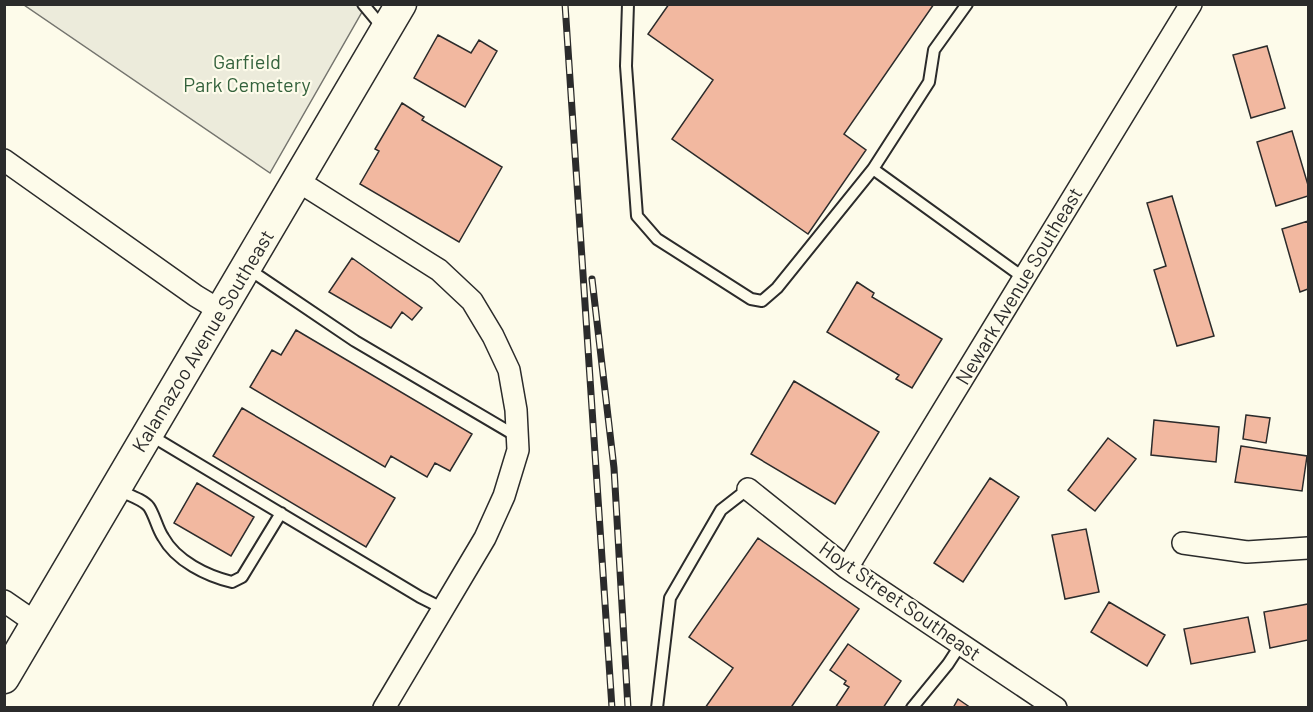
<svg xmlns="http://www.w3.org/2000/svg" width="1313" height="712" viewBox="0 0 1313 712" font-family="Barlow,sans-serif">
<rect width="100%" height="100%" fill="#fdfbea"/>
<path fill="#ecebdb" stroke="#74746e" stroke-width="1.5" d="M 24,5 L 366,5 L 270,173 Z"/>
<path fill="#f2b8a0" stroke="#2b2b2b" stroke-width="1.5" d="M 669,4 L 934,4 L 844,134 L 866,150 L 808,234 L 672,139 L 713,80 L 648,34 Z
M 438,35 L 471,53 L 479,40 L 497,51 L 465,107 L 414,78 Z
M 1267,46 L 1285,108 L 1251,118 L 1233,55 Z
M 402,103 L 424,117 L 422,120 L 502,167 L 459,242 L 360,184 L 379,151 L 375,149 Z
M 1292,131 L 1308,185 L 1308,196 L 1276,206 L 1257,142 Z
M 1172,196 L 1214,336 L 1177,346 L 1154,270 L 1166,266 L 1147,203 Z
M 1308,221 L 1308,289 L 1300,292 L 1282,229 Z
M 352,258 L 422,308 L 412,320 L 402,312 L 391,328 L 329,292 Z
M 857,282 L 874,293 L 872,297 L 942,339 L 912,388 L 896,379 L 899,375 L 827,332 Z
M 296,330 L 472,434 L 450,471 L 435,463 L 427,477 L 391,456 L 385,467 L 250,387 L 272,350 L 281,355 Z
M 794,381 L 879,432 L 835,504 L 751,454 Z
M 242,408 L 395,498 L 366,547 L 213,456 Z
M 1246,415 L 1270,418 L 1266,443 L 1243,439 Z
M 1154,420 L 1219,427 L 1216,462 L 1151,455 Z
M 1108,438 L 1136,459 L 1095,511 L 1068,490 Z
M 1241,446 L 1307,456 L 1302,491 L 1235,482 Z
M 990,478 L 1019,497 L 963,582 L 934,563 Z
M 197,483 L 254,517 L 231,556 L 174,523 Z
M 1086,529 L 1099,592 L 1065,599 L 1052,535 Z
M 758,538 L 859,609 L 792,706 L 794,708 L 705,708 L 733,668 L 689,637 Z
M 1109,602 L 1165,635 L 1147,666 L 1091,632 Z
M 1308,604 L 1308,640 L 1270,648 L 1264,612 Z
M 1248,617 L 1255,652 L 1191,664 L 1184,629 Z
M 848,644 L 901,681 L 883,708 L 835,708 L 849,687 L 844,684 L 846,681 L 830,670 Z
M 958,699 L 971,708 L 953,708 Z"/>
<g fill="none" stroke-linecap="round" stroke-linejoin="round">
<g stroke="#2b2b2b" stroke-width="14">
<path id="service" d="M 363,4 L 383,28
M 628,4 L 626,66 L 637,216 L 657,239 L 751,299 L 762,301 L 777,288 L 873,169 L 929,82 L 934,50 L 967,4
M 873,169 L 1024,278
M 247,268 L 355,341 L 518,437
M 150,435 L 420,597 L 444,609
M 116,489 C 125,494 143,499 149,507 C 155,516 157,528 163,537 C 176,561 207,576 232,582 L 242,577 L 281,513
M 657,708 L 670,598 L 721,510 L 748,489
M 912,708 L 948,664 L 961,644"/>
</g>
<g stroke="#2b2b2b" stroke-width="24">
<path id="minor" d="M 4,160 L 196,296 L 221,311
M 298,181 L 439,270 L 472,301 L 493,336 L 509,370 L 516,410 L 518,450 L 504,496 L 485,538 L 384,708
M 748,489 L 847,568 L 1056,708
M 1183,543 L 1247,552 L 1308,548
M 847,568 L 1191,4
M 4,601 L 36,623"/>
</g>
<g stroke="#2b2b2b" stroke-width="33">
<path id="secondary" d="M 4,678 L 401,4"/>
</g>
<use href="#service" stroke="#fdfbea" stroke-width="10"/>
<use href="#minor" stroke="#fdfbea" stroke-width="21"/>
<use href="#secondary" stroke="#fdfbea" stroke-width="30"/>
<g stroke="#2b2b2b" stroke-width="7">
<path id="rail" d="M 565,4 L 612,708
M 592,279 L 614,468 L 628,708"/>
</g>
<use href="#rail" stroke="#fdfbea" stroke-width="4.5" stroke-dasharray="14" stroke-linecap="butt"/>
</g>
<g text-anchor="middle" stroke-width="4.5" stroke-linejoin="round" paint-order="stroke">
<g font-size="20" fill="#34623c" stroke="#fdfbea">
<text x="247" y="69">Garfield<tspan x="247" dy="23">Park Cemetery</tspan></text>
</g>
<g font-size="20" fill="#2b2b2b" stroke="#fdfbea">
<text transform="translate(1019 286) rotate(-59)" y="7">Newark Avenue Southeast</text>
<text transform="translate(203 341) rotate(-59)" y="7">Kalamazoo Avenue Southeast</text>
<text transform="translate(900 601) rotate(35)" y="7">Hoyt Street Southeast</text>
</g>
</g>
<rect width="1313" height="712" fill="none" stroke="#2b2b2b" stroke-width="12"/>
</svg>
